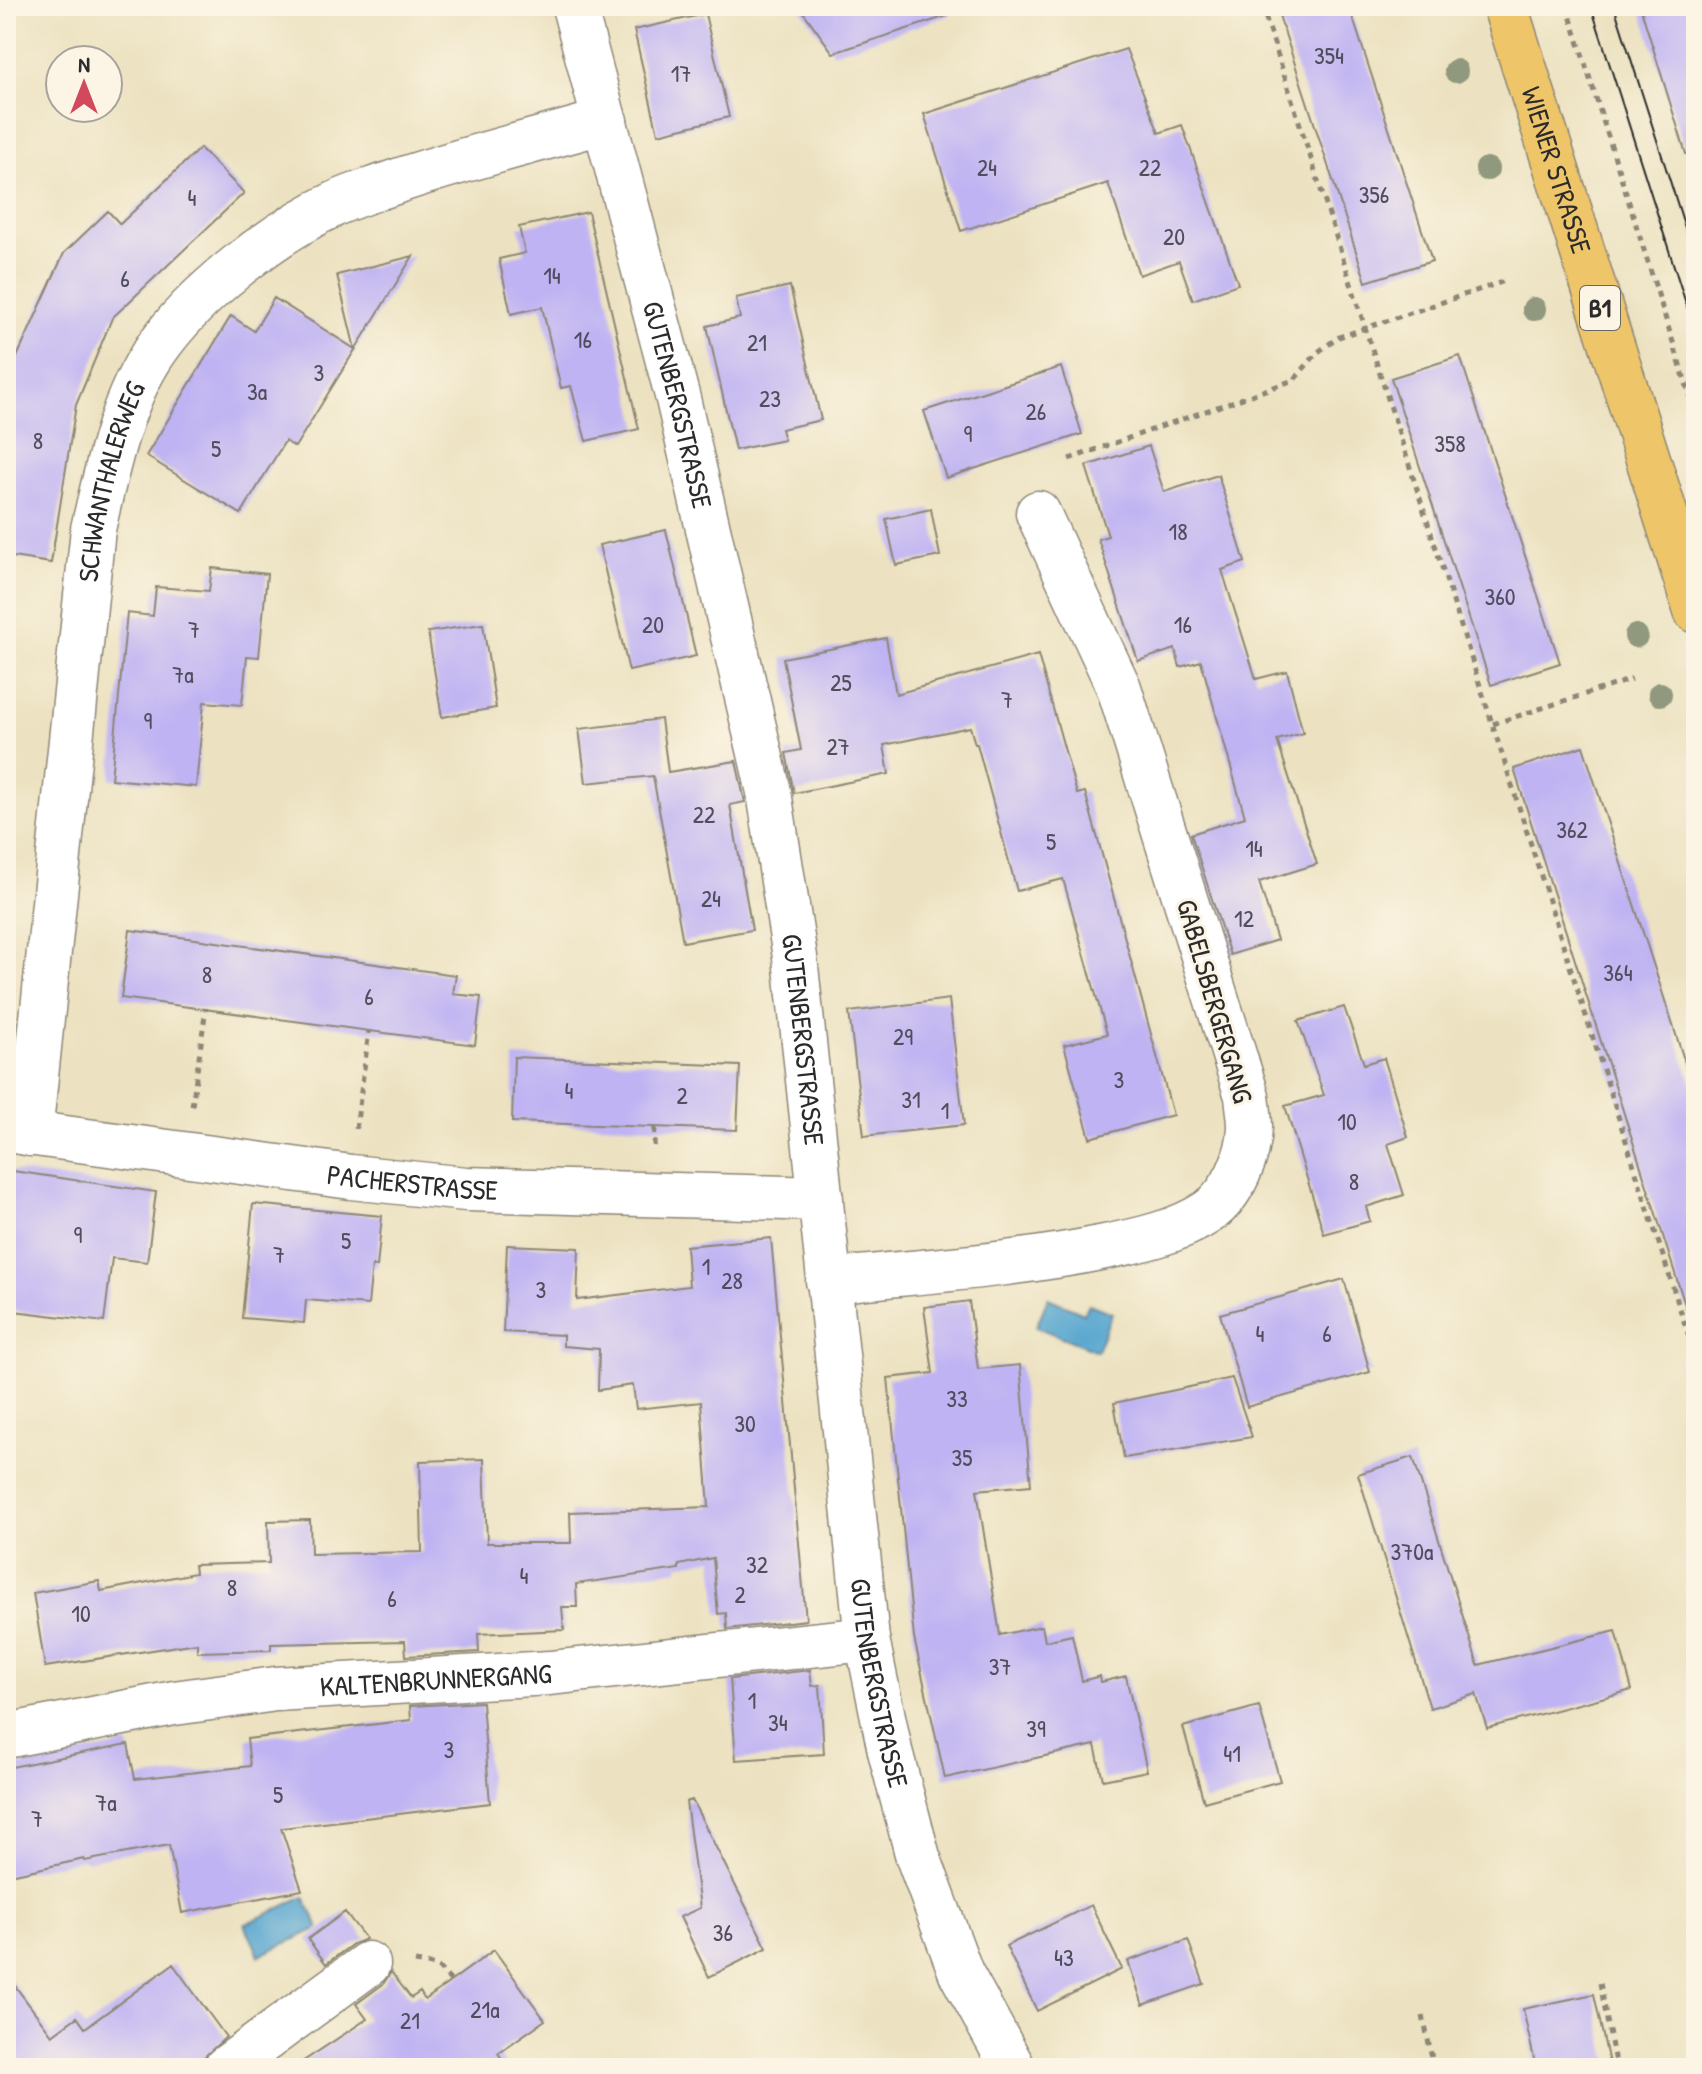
<svg xmlns="http://www.w3.org/2000/svg" width="1702" height="2074" viewBox="0 0 1702 2074" font-family="'Patrick Hand',sans-serif">
<rect width="100%" height="100%" fill="#fcf5e5"/>
<filter id="ink" filterUnits="userSpaceOnUse"><feTurbulence type="fractalNoise" baseFrequency=".0125" numOctaves="2"/><feDisplacementMap in="SourceGraphic" scale="16" xChannelSelector="R" yChannelSelector="G"/><feConvolveMatrix kernelMatrix="1 2 1 2 8 2 1 2 1" color-interpolation-filters="sRGB"/></filter>
<filter id="wash" filterUnits="userSpaceOnUse"><feTurbulence type="fractalNoise" baseFrequency=".006" numOctaves="4" result="noise"/><feDisplacementMap in="SourceGraphic" scale="32" xChannelSelector="R" yChannelSelector="G"/><feGaussianBlur stdDeviation="1.8" result="paint"/><feColorMatrix in="noise" values="0 0 0 0 0 0 0 0 0 0 0 0 0 0 0 0 0 1.4 0 .05"/><feComposite in="paint" operator="in"/></filter>
<g filter="url(#wash)">
<rect width="100%" height="100%" fill="#ece2c1"/>
<path fill="#54a5cf" stroke="#40687d" stroke-width="2" d="M 1048,1298 L 1084,1313 L 1089,1304 L 1112,1313 L 1097,1351 L 1036,1327 Z
M 304,1897 L 319,1928 L 259,1956 L 245,1924 Z"/>
<g id="blocks">
<path fill="#bfb3f3" d="M 799,6 L 949,6 L 950,15 L 833,53 Z
M 1276,6 L 1349,6 L 1432,261 L 1366,282 Z
M 1640,6 L 1696,6 L 1696,153 L 1686,154 Z
M 705,14 L 729,117 L 658,134 L 634,30 Z
M 1126,49 L 1159,133 L 1182,125 L 1238,284 L 1193,300 L 1179,261 L 1139,275 L 1108,183 L 961,231 L 924,114 Z
M 200,148 L 244,193 L 112,318 L 76,405 L 51,563 L 6,556 L 6,366 L 13,366 L 64,253 L 108,211 L 120,224 Z
M 588,212 L 639,429 L 586,441 L 571,386 L 561,388 L 542,307 L 511,314 L 499,259 L 525,253 L 519,227 Z
M 413,256 L 295,447 L 285,441 L 241,514 L 146,456 L 231,316 L 254,331 L 274,298 L 355,349 L 337,275 Z
M 790,286 L 821,420 L 781,429 L 784,440 L 735,450 L 707,326 L 740,318 L 736,298 Z
M 1460,356 L 1560,663 L 1491,685 L 1391,378 Z
M 1061,367 L 1082,434 L 946,478 L 924,411 Z
M 1149,446 L 1164,492 L 1218,475 L 1245,562 L 1222,570 L 1256,679 L 1287,671 L 1303,733 L 1277,740 L 1317,864 L 1259,882 L 1277,940 L 1230,955 L 1191,834 L 1245,817 L 1201,661 L 1180,667 L 1175,649 L 1138,661 L 1098,539 L 1108,536 L 1086,466 Z
M 931,509 L 940,556 L 896,565 L 886,519 Z
M 666,530 L 696,656 L 629,671 L 599,545 Z
M 212,568 L 267,574 L 259,657 L 247,656 L 242,705 L 204,702 L 196,787 L 111,779 L 127,613 L 153,616 L 156,587 L 209,591 Z
M 483,624 L 496,708 L 442,717 L 428,632 Z
M 886,638 L 896,694 L 1038,655 L 1077,794 L 1085,792 L 1173,1115 L 1090,1138 L 1064,1045 L 1107,1034 L 1063,879 L 1017,891 L 977,744 L 975,744 L 970,727 L 884,745 L 889,774 L 794,793 L 786,753 L 801,750 L 783,658 Z
M 661,719 L 668,772 L 736,761 L 745,802 L 730,805 L 752,930 L 683,942 L 653,776 L 586,783 L 579,729 Z
M 1583,746 L 1696,1097 L 1696,1306 L 1686,1308 L 1514,769 Z
M 130,930 L 456,975 L 453,994 L 481,997 L 475,1045 L 121,998 Z
M 949,999 L 964,1125 L 864,1136 L 849,1012 Z
M 1344,1007 L 1364,1064 L 1384,1058 L 1408,1137 L 1388,1144 L 1404,1195 L 1366,1207 L 1370,1221 L 1324,1234 L 1285,1106 L 1324,1095 L 1298,1021 Z
M 514,1057 L 740,1066 L 737,1130 L 512,1122 Z
M 6,1170 L 156,1192 L 147,1262 L 112,1258 L 104,1322 L 6,1310 Z
M 253,1204 L 382,1216 L 377,1267 L 372,1266 L 368,1305 L 306,1300 L 304,1323 L 242,1318 Z
M 771,1238 L 806,1620 L 727,1629 L 726,1613 L 718,1614 L 713,1558 L 679,1565 L 679,1569 L 576,1584 L 577,1607 L 562,1607 L 564,1630 L 478,1634 L 479,1652 L 406,1656 L 405,1641 L 271,1644 L 271,1650 L 197,1652 L 197,1643 L 45,1667 L 33,1593 L 99,1581 L 101,1591 L 195,1573 L 194,1565 L 269,1563 L 268,1521 L 310,1520 L 311,1554 L 422,1552 L 420,1461 L 484,1459 L 487,1543 L 571,1543 L 570,1512 L 709,1507 L 701,1402 L 636,1409 L 633,1385 L 598,1390 L 599,1349 L 563,1346 L 563,1335 L 503,1332 L 507,1245 L 579,1248 L 577,1300 L 689,1286 L 686,1246 Z
M 1344,1279 L 1370,1372 L 1247,1407 L 1220,1314 Z
M 969,1301 L 978,1369 L 1020,1365 L 1031,1485 L 977,1490 L 1000,1635 L 1042,1626 L 1045,1641 L 1072,1635 L 1082,1681 L 1100,1676 L 1101,1682 L 1126,1676 L 1147,1771 L 1103,1780 L 1095,1745 L 945,1778 L 914,1638 L 888,1378 L 933,1373 L 924,1307 Z
M 1232,1378 L 1252,1437 L 1124,1458 L 1114,1403 Z
M 1413,1457 L 1478,1665 L 1616,1631 L 1632,1690 L 1487,1728 L 1476,1694 L 1430,1708 L 1358,1474 Z
M 810,1670 L 812,1686 L 820,1685 L 824,1754 L 736,1760 L 730,1679 Z
M 482,1702 L 490,1803 L 281,1828 L 302,1890 L 182,1913 L 169,1845 L 85,1861 L 84,1859 L 6,1876 L 6,1768 L 128,1744 L 135,1779 L 250,1766 L 247,1739 L 411,1720 L 410,1706 Z
M 1259,1706 L 1280,1781 L 1204,1802 L 1183,1727 Z
M 692,1800 L 767,1948 L 709,1977 L 680,1917 L 700,1908 L 686,1802 Z
M 1091,1905 L 1122,1969 L 1037,2011 L 1006,1946 Z
M 345,1912 L 366,1939 L 353,1944 L 326,1964 L 308,1939 Z
M 1188,1940 L 1204,1984 L 1143,2005 L 1128,1961 Z
M 494,1950 L 545,2020 L 498,2053 L 508,2068 L 293,2068 L 367,2019 L 356,2004 L 383,1984 L 391,1972 L 411,1998 L 420,1992 L 425,2000 Z
M 173,1964 L 226,2037 L 204,2057 L 201,2068 L 6,2068 L 6,1974 L 52,2035 L 77,2017 L 85,2028 Z
M 1594,1994 L 1610,2068 L 1536,2068 L 1523,2009 Z"/>
</g>
</g>
<g filter="url(#ink)">
<use href="#blocks" fill-opacity="0" stroke="#8c8676" stroke-width="2"/>
<g fill="none" stroke-linecap="round" stroke-linejoin="round">
<g stroke="#8c8676" stroke-width="47">
<g id="minor">
<path id="s1" d="M 574,6 L 678,399 L 769,792 L 795,957 L 867,1639 L 890,1751 L 918,1857 L 961,1973 L 1013,2068"/>
<path id="s2" d="M 6,1130 L 351,1177 L 466,1189 L 821,1199"/>
<path id="s3" d="M 30,1134 L 93,529 C 107,469 120,402 155,351 C 194,294 274,232 337,203 C 354,195 372,190 389,184 C 460,159 533,142 605,121"/>
<path d="M 828,1281 C 921,1271 1014,1266 1105,1247 C 1140,1240 1178,1232 1208,1212 C 1233,1195 1249,1156 1250,1127 C 1250,1117 1248,1106 1247,1096 L 1119,688 L 1038,513"/>
<path id="s4" d="M 6,1736 L 174,1703 L 276,1689 L 550,1673 L 867,1639"/>
<path d="M 226,2068 L 368,1964"/>
</g>
</g>
<g stroke="#8c8676" stroke-width="47">
<g id="major">
<path id="s5" d="M 1505,6 L 1696,611"/>
</g>
</g>
<path stroke="#8c8676" stroke-width="5" stroke-dasharray="6 6" stroke-linecap="butt" d="M 1262,6 L 1696,1359
M 1567,6 L 1696,415
M 1069,459 L 1294,380 L 1318,352 L 1339,337 L 1505,281
M 1493,724 L 1632,679
M 192,1106 L 206,1008
M 356,1129 L 369,1031
M 654,1146 L 655,1127
M 415,1962 L 437,1966 L 451,1981
M 1600,1983 L 1616,2068
M 1423,2016 L 1434,2068"/>
<use href="#minor" stroke="#fff" stroke-width="44"/>
<use href="#major" stroke="#eec569" stroke-width="44"/>
<path stroke="#2b2b2b" stroke-width="2" d="M 1591,6 L 1696,335
M 1614,6 L 1696,262"/>
</g>
<g fill="#90987e">
<circle cx="1456" cy="71" r="12"/>
<circle cx="1487" cy="169" r="12"/>
<circle cx="1534" cy="309" r="12"/>
<circle cx="1636" cy="636" r="12"/>
<circle cx="1660" cy="694" r="12"/>
</g>
</g>
<g text-anchor="middle" stroke-width="6" stroke-linejoin="round" paint-order="stroke">
<g font-size="24" fill="#504d5d">
<text x="1329" y="64">354</text>
<text x="681" y="82">17</text>
<text x="987" y="176">24</text>
<text x="1150" y="176">22</text>
<text x="1374" y="203">356</text>
<text x="192" y="206">4</text>
<text x="1174" y="245">20</text>
<text x="552" y="284">14</text>
<text x="125" y="287">6</text>
<text x="583" y="348">16</text>
<text x="757" y="351">21</text>
<text x="319" y="381">3</text>
<text x="257" y="400">3a</text>
<text x="770" y="407">23</text>
<text x="1036" y="420">26</text>
<text x="968" y="442">9</text>
<text x="38" y="449">8</text>
<text x="1450" y="452">358</text>
<text x="216" y="457">5</text>
<text x="1178" y="540">18</text>
<text x="1500" y="605">360</text>
<text x="653" y="633">20</text>
<text x="1183" y="633">16</text>
<text x="194" y="638">7</text>
<text x="183" y="683">7a</text>
<text x="841" y="691">25</text>
<text x="1007" y="708">7</text>
<text x="148" y="729">9</text>
<text x="838" y="755">27</text>
<text x="704" y="823">22</text>
<text x="1572" y="838">362</text>
<text x="1051" y="850">5</text>
<text x="1254" y="857">14</text>
<text x="711" y="907">24</text>
<text x="1244" y="927">12</text>
<text x="1618" y="981">364</text>
<text x="207" y="983">8</text>
<text x="369" y="1005">6</text>
<text x="903" y="1045">29</text>
<text x="1119" y="1088">3</text>
<text x="569" y="1099">4</text>
<text x="682" y="1104">2</text>
<text x="911" y="1108">31</text>
<text x="945" y="1119">1</text>
<text x="1347" y="1130">10</text>
<text x="1354" y="1190">8</text>
<text x="78" y="1243">9</text>
<text x="346" y="1249">5</text>
<text x="279" y="1263">7</text>
<text x="706" y="1275">1</text>
<text x="732" y="1289">28</text>
<text x="541" y="1298">3</text>
<text x="1260" y="1342">4</text>
<text x="1327" y="1342">6</text>
<text x="957" y="1407">33</text>
<text x="745" y="1432">30</text>
<text x="962" y="1466">35</text>
<text x="1412" y="1560">370a</text>
<text x="757" y="1573">32</text>
<text x="524" y="1584">4</text>
<text x="232" y="1596">8</text>
<text x="740" y="1603">2</text>
<text x="392" y="1607">6</text>
<text x="81" y="1622">10</text>
<text x="1000" y="1675">37</text>
<text x="752" y="1709">1</text>
<text x="778" y="1731">34</text>
<text x="1036" y="1737">39</text>
<text x="449" y="1758">3</text>
<text x="1232" y="1762">41</text>
<text x="278" y="1803">5</text>
<text x="106" y="1811">7a</text>
<text x="37" y="1827">7</text>
<text x="723" y="1941">36</text>
<text x="1064" y="1966">43</text>
<text x="485" y="2018">21a</text>
<text x="410" y="2029">21</text>
</g>
<rect fill="#fcf5e5" stroke="#6a6863" stroke-width="2" x="1580" y="286" width="40" height="44" rx="6"/>
<g font-size="26" font-weight="bold" fill="#2b2b2b">
<text x="1600" y="317">B1</text>
</g>
<g font-size="28" fill="#2b2b2b" stroke="#fcf5e5">
<text dy="10" stroke="none"><textPath href="#s5" startOffset="172">WIENER STRASSE</textPath></text>
<text dy="10" stroke="none"><textPath href="#s1" startOffset="412">GUTENBERGSTRASSE</textPath></text>
<text dy="10" stroke="none"><textPath href="#s3" startOffset="658">SCHWANTHALERWEG</textPath></text>
<text transform="translate(1215 1001) rotate(74)" y="10">GABELSBERGERGANG</text>
<text dy="10" stroke="none"><textPath href="#s1" startOffset="1060">GUTENBERGSTRASSE</textPath></text>
<text dy="10" stroke="none"><textPath href="#s2" startOffset="410">PACHERSTRASSE</textPath></text>
<text dy="10" stroke="none"><textPath href="#s4" startOffset="434">KALTENBRUNNERGANG</textPath></text>
<text dy="10" stroke="none"><textPath href="#s1" startOffset="1708">GUTENBERGSTRASSE</textPath></text>
</g>
</g>
<rect width="1702" height="2074" fill="none" stroke="#fcf5e5" stroke-width="32"/>
<g transform="translate(84 84)"><circle r="38" fill="#fcf5e5" stroke="#a8a49b" stroke-width="2"/>
<path d="M0-6L14 30L0 20L-14 30Z" fill="#d1495b"/>
<text y="-12" font-size="22" font-weight="bold" text-anchor="middle" fill="#2b2b2b">N</text>
</g>
</svg>
